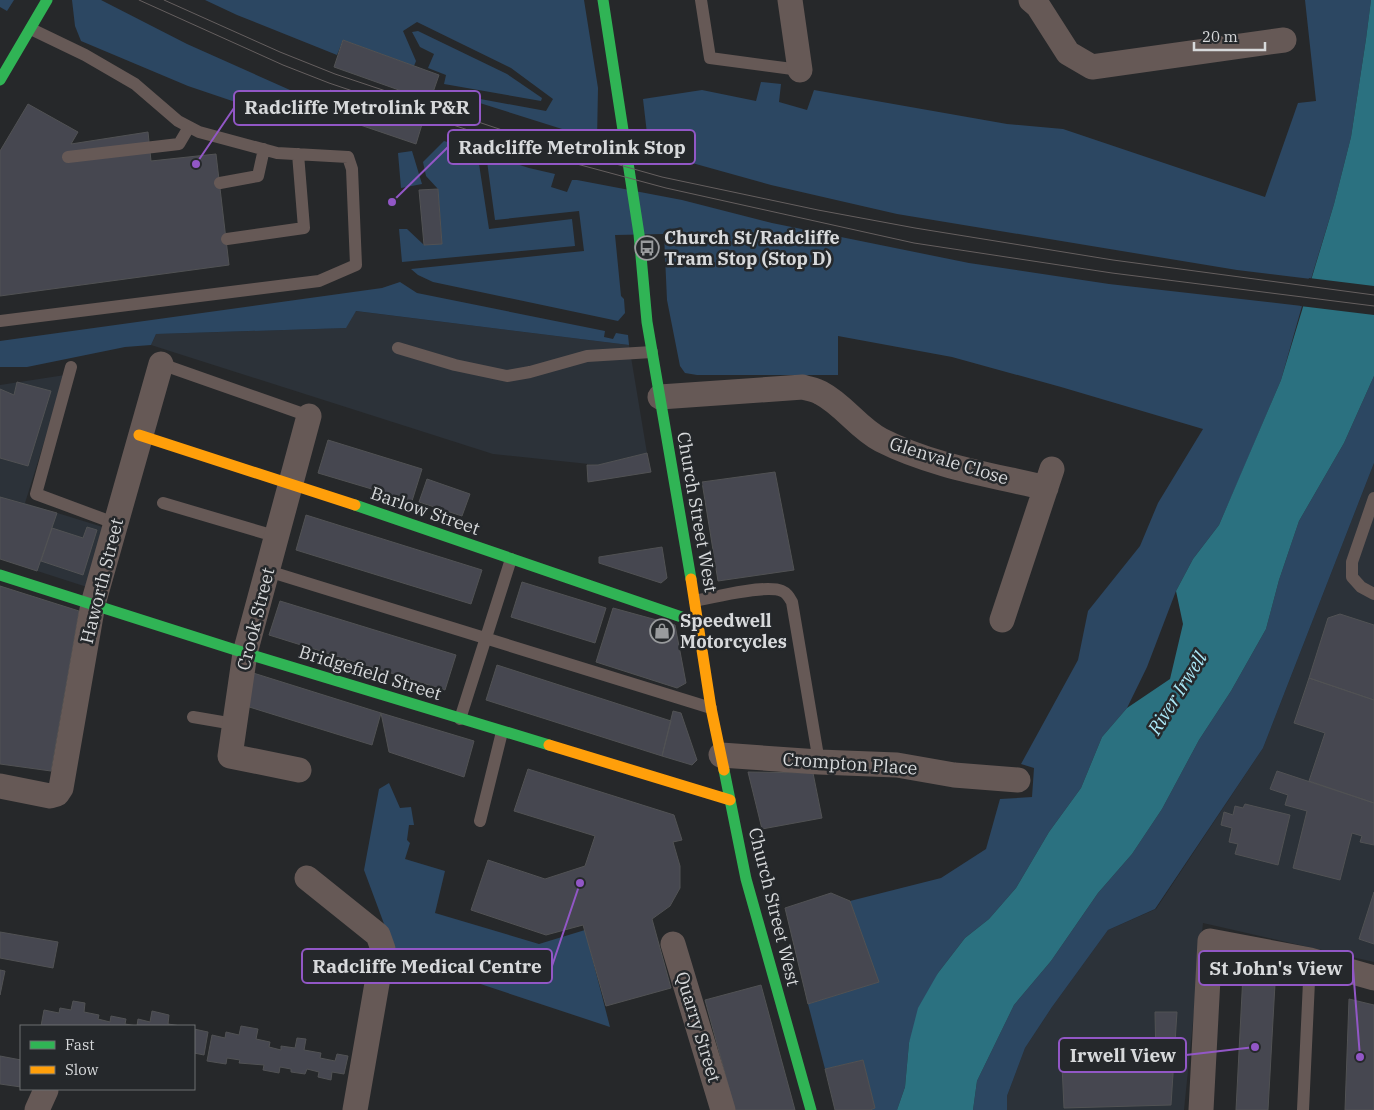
<svg xmlns="http://www.w3.org/2000/svg" width="1374" height="1110" viewBox="0 0 1374 1110" font-family="'IBM Plex Serif',serif">
<rect width="100%" height="100%" fill="#26282a"/>
<path fill="#2c3239" d="M 355,311 L 629,345 L 647,453 L 598,465 L 493,454 L 151,345 L 156,334 L 345,328 Z
M 65,375 L 25,503 L 106,528 L 87,587 L 0,559 L 0,385 Z
M 1374,463 L 1374,962 L 1203,923 L 1184,1110 L 1007,1110 L 1007,1096 L 1025,1048 L 1052,1007 L 1108,930 L 1156,909 L 1263,748 Z"/>
<path fill="#2c4762" d="M 0,0 L 14,0 L 7,11 L 0,7 Z
M 72,0 L 101,0 L 187,44 L 326,106 L 325,113 L 327,121 L 268,113 L 188,86 L 81,41 L 75,26 Z
M 205,0 L 584,0 L 598,88 L 597,140 L 448,93 L 546,111 L 553,99 L 511,68 L 417,22 L 403,31 L 416,61 L 414,66 L 343,40 L 337,55 L 237,15 Z
M 1305,0 L 1371,0 L 1366,39 L 1351,137 L 1334,204 L 1311,279 L 1237,270 L 897,214 L 771,185 L 649,151 L 643,99 L 702,90 L 756,101 L 761,82 L 781,84 L 779,102 L 807,110 L 814,90 L 1007,124 L 1063,129 L 1265,197 L 1298,103 L 1316,101 Z
M 418,31 L 507,74 L 542,98 L 541,101 L 444,84 L 446,75 L 428,68 L 434,54 L 420,47 L 412,32 Z
M 444,141 L 477,151 L 489,229 L 572,219 L 575,246 L 402,262 L 399,229 L 407,229 L 424,245 L 442,243 L 438,189 L 426,176 L 423,162 Z
M 412,151 L 422,184 L 401,188 L 398,153 Z
M 486,154 L 529,168 L 555,174 L 551,187 L 567,192 L 572,180 L 577,180 L 682,200 L 772,223 L 969,263 L 1109,284 L 1302,306 L 1281,380 L 1239,479 L 1219,525 L 1193,559 L 1176,591 L 1147,667 L 1127,708 L 1102,737 L 1081,788 L 1049,832 L 1016,888 L 989,919 L 965,938 L 938,973 L 909,1043 L 905,1087 L 897,1110 L 870,1110 L 875,1108 L 863,1060 L 825,1069 L 808,1004 L 878,982 L 850,901 L 941,878 L 986,849 L 1000,799 L 1032,797 L 1034,768 L 1021,764 L 1078,660 L 1088,611 L 1140,546 L 1158,503 L 1203,429 L 1061,387 L 952,357 L 838,336 L 838,375 L 697,375 L 685,373 L 680,366 L 667,300 L 664,234 L 615,235 L 621,296 L 624,299 L 625,313 L 618,321 L 433,282 L 418,275 L 411,269 L 584,251 L 579,211 L 495,220 Z
M 400,282 L 417,293 L 605,331 L 604,337 L 613,339 L 616,333 L 628,335 L 629,345 L 356,311 L 346,328 L 156,334 L 151,345 L 125,347 L 27,367 L 0,367 L 0,341 L 382,288 Z
M 1374,376 L 1374,463 L 1263,748 L 1155,909 L 1108,930 L 1052,1007 L 1025,1048 L 1007,1096 L 1007,1110 L 973,1110 L 977,1081 L 1014,1005 L 1051,961 L 1098,893 L 1132,854 L 1162,809 L 1199,740 L 1231,691 L 1266,629 L 1279,580 L 1299,521 L 1344,443 Z
M 389,783 L 400,808 L 411,807 L 414,825 L 409,825 L 407,840 L 410,843 L 405,859 L 445,871 L 435,913 L 539,944 L 585,930 L 610,1027 L 396,956 L 364,870 L 379,789 Z"/>
<path fill="#2b7180" d="M 1371,0 L 1374,0 L 1374,376 L 1344,443 L 1299,521 L 1279,580 L 1266,629 L 1231,691 L 1199,740 L 1162,809 L 1132,854 L 1098,893 L 1051,961 L 1014,1005 L 977,1081 L 973,1110 L 897,1110 L 905,1087 L 909,1043 L 918,1008 L 938,973 L 965,938 L 989,919 L 1016,888 L 1049,832 L 1081,788 L 1102,737 L 1127,708 L 1170,679 L 1183,624 L 1176,591 L 1193,559 L 1219,525 L 1281,380 L 1334,204 L 1351,137 L 1366,39 Z"/>
<path fill="#26282a" d="M 1309,278 L 1374,286 L 1374,315 L 1300,306 Z"/>
<path fill="#464750" stroke="#515254" d="M 343,40 L 439,75 L 430,101 L 334,67 Z
M 330,90 L 423,121 L 416,144 L 325,113 Z
M 28,104 L 78,132 L 71,144 L 148,132 L 151,161 L 216,154 L 229,265 L 0,296 L 0,151 Z
M 438,189 L 442,244 L 424,245 L 419,190 Z
M 17,382 L 51,391 L 28,466 L 0,458 L 0,389 L 14,395 Z
M 328,440 L 422,469 L 412,501 L 318,473 Z
M 647,453 L 651,472 L 588,482 L 587,465 L 598,465 Z
M 775,472 L 794,570 L 718,581 L 702,482 Z
M 427,479 L 470,494 L 462,516 L 419,502 Z
M 0,497 L 57,513 L 37,571 L 0,559 Z
M 306,515 L 482,570 L 471,604 L 296,550 Z
M 87,527 L 97,530 L 83,575 L 41,561 L 52,528 L 83,538 Z
M 662,547 L 667,578 L 661,583 L 599,563 L 599,557 Z
M 522,582 L 606,608 L 595,643 L 511,617 Z
M 0,586 L 79,611 L 51,771 L 0,764 Z
M 280,601 L 456,655 L 445,690 L 269,635 Z
M 613,608 L 675,625 L 686,683 L 677,688 L 596,662 Z
M 1340,614 L 1374,625 L 1374,700 L 1309,678 L 1328,618 Z
M 497,665 L 671,721 L 662,756 L 486,700 Z
M 250,672 L 381,713 L 372,745 L 246,706 Z
M 1309,678 L 1374,700 L 1374,803 L 1309,781 L 1325,733 L 1294,723 Z
M 673,711 L 681,713 L 697,760 L 692,765 L 662,756 Z
M 381,713 L 474,741 L 464,777 L 389,752 Z
M 528,769 L 674,815 L 682,840 L 673,842 L 680,866 L 680,888 L 670,906 L 652,919 L 671,988 L 606,1006 L 583,925 L 546,935 L 471,910 L 488,860 L 545,879 L 585,866 L 595,836 L 514,811 Z
M 1277,771 L 1374,803 L 1374,845 L 1360,842 L 1362,836 L 1352,833 L 1340,880 L 1293,868 L 1307,811 L 1285,805 L 1288,795 L 1270,789 Z
M 748,772 L 813,773 L 822,818 L 762,829 Z
M 1245,804 L 1290,815 L 1278,865 L 1235,854 L 1238,844 L 1229,842 L 1232,828 L 1221,825 L 1224,812 L 1233,815 L 1235,806 L 1243,808 Z
M 1374,892 L 1374,944 L 1359,939 Z
M 831,893 L 850,901 L 879,982 L 808,1004 L 785,908 Z
M 0,932 L 58,942 L 53,968 L 0,958 Z
M 0,970 L 5,971 L 0,995 Z
M 1243,974 L 1275,984 L 1268,1110 L 1236,1110 Z
M 761,985 L 795,1110 L 735,1110 L 705,1000 Z
M 1349,999 L 1374,1005 L 1374,1110 L 1345,1110 Z
M 73,1001 L 85,1003 L 84,1012 L 99,1015 L 98,1019 L 110,1022 L 111,1016 L 126,1019 L 125,1024 L 137,1026 L 138,1019 L 150,1022 L 152,1011 L 169,1015 L 168,1024 L 181,1026 L 41,1026 L 44,1010 L 59,1013 L 60,1008 L 71,1010 Z
M 1155,1012 L 1177,1012 L 1171,1105 L 1064,1108 L 1062,1065 L 1156,1061 Z
M 241,1026 L 258,1029 L 256,1039 L 270,1042 L 269,1047 L 281,1050 L 281,1046 L 295,1048 L 297,1038 L 306,1039 L 304,1050 L 321,1053 L 320,1058 L 335,1061 L 337,1054 L 348,1056 L 344,1074 L 332,1072 L 331,1080 L 318,1077 L 319,1072 L 307,1069 L 305,1074 L 291,1072 L 291,1069 L 280,1067 L 279,1073 L 263,1070 L 264,1065 L 239,1063 L 240,1060 L 227,1058 L 226,1064 L 207,1061 L 212,1035 L 225,1038 L 226,1032 L 239,1035 Z
M 194,1029 L 208,1032 L 204,1055 L 194,1053 Z
M 0,1056 L 21,1060 L 21,1087 L 0,1084 Z
M 863,1060 L 875,1108 L 870,1110 L 835,1110 L 825,1069 Z"/>
<g fill="none" stroke-linecap="round" stroke-linejoin="round">
<path stroke="#665956" stroke-width="12" d="M 701,0 L 710,58 L 800,70
M 68,157 L 179,144 L 189,127
M 220,183 L 258,176 L 264,149
M 227,239 L 304,228 L 298,154
M 0,321 L 319,281 L 356,265 L 352,169 L 348,157 L 277,153 L 199,132 L 178,121 L 135,84 L 85,55 L 31,29
M 398,348 L 455,365 L 507,376 L 530,372 L 587,356 L 652,352
M 161,364 L 309,416
M 71,367 L 36,494 L 117,524
M 1374,498 L 1352,562 L 1352,577 L 1361,587 L 1374,594
M 163,503 L 278,537
M 268,571 L 711,708
M 695,601 C 714,597 766,584 782,591 C 787,593 789,597 792,602 L 819,762
M 193,717 L 234,724
M 460,719 L 511,559
M 480,821 L 502,732
M 1303,1110 L 1310,960"/>
<path stroke="#665956" stroke-width="25" d="M 790,0 L 800,70
M 1031,0 L 1038,6 L 1068,53 L 1092,67 L 1284,40
M 660,397 L 803,387 C 809,389 816,390 821,393 C 844,405 858,428 881,440 C 932,466 992,475 1046,488
M 1002,620 L 1052,469
M 721,755 L 819,762 L 897,765 L 954,775 L 1018,780
M 299,770 L 230,756 L 245,653 L 309,416
M 0,786 L 50,796 L 57,794 L 61,788 L 93,604 L 161,364
M 307,878 L 378,935 L 383,949 L 355,1110
M 673,944 L 723,1110
M 37,1110 L 46,1090
M 1201,1110 L 1210,941 L 1310,960 L 1374,978"/>
<path stroke="#30b455" stroke-width="11" d="M 603,0 L 639,234 L 647,322 L 691,579
M 0,80 L 47,0
M 355,505 L 699,623
M 0,575 L 245,653 L 549,745
M 724,770 L 746,879 L 811,1110"/>
<path stroke="#ff9f0a" stroke-width="11" d="M 139,435 L 355,505
M 691,579 L 711,708 L 724,770
M 549,745 L 730,800"/>
<path stroke="#655f5f" stroke-width="1" d="M 139,0 L 283,65 L 329,83 L 536,153 L 666,188 L 914,243 L 1112,273 L 1374,306
M 164,0 L 280,52 L 335,74 L 538,142 L 662,177 L 818,210 L 915,228 L 1113,260 L 1374,295"/>
</g>
<defs>
<g id="bus-ring" transform="scale(1.25)"><circle r="9.5" fill="#25282b" stroke="#999b9d" stroke-width="1.5"/><path d="M-5-6H5V4H4V6H2V4H-2V6H-4V4H-5ZM-3.5-4V0h7V-4ZM-3.5 1.2v1.5H-2V1.2ZM2 1.2v1.5H3.5V1.2Z" fill="#999b9d"/></g>
<g id="shop-ring" transform="scale(1.25)"><circle r="9.5" fill="#25282b" stroke="#999b9d" stroke-width="1.5"/><path d="M-5-2.5h2.3a2.7 3.5 0 0 1 5.4 0H5L5.5 6h-11ZM-1.5-2.5h3a1.5 2.3 0 0 0-3 0Z" fill="#999b9d"/></g>
</defs>
<g fill-rule="evenodd">
<use href="#bus-ring" x="647" y="248"/>
<use href="#shop-ring" x="662" y="631"/>
</g>
<g text-anchor="middle" stroke-width="5" stroke-linejoin="round" paint-order="stroke">
<g font-size="18" font-weight="bold" fill="#d7d9db" stroke="#25282b" text-anchor="start">
<text x="664" y="244">Church St/Radcliffe<tspan x="664" dy="21">Tram Stop (Stop D)</tspan></text>
<text x="680" y="627">Speedwell<tspan x="680" dy="21">Motorcycles</tspan></text>
</g>
<g font-size="18" fill="#d7d9db" stroke="#25282b">
<text transform="translate(949 461) rotate(17)" y="6">Glenvale Close</text>
<text transform="translate(425 511) rotate(19)" y="6">Barlow Street</text>
<text transform="translate(697 512) rotate(80)" y="6">Church Street West</text>
<text transform="translate(102 581) rotate(-76)" y="6">Haworth Street</text>
<text transform="translate(256 619) rotate(-76)" y="6">Crook Street</text>
<text transform="translate(370 673) rotate(17)" y="6">Bridgefield Street</text>
<text transform="translate(850 764) rotate(4)" y="6">Crompton Place</text>
<text transform="translate(774 907) rotate(76)" y="6">Church Street West</text>
<text transform="translate(698 1027) rotate(73)" y="6">Quarry Street</text>
</g>
<g font-size="19" font-style="italic" fill="#ace9f8" stroke="#25282b">
<text transform="translate(1177 693) rotate(-58)" y="7">River Irwell</text>
</g>
</g>
<path fill="none" stroke="#9257c6" stroke-width="2" d="M196 164L234 108M392 202L448 147M580 883L552 966M1360 1057L1353 968M1255 1047L1186 1055"/>
<g fill="#9257c6" stroke="#25282b" stroke-width="2">
<circle cx="196" cy="164" r="5"/>
<circle cx="392" cy="202" r="5"/>
<circle cx="580" cy="883" r="5"/>
<circle cx="1360" cy="1057" r="5"/>
<circle cx="1255" cy="1047" r="5"/>
</g>
<g fill="#25282b" stroke="#9257c6" stroke-width="2">
<rect x="234" y="91" width="246" height="34" rx="5"/>
<rect x="448" y="130" width="247" height="34" rx="5"/>
<rect x="302" y="949" width="250" height="34" rx="5"/>
<rect x="1199" y="951" width="154" height="34" rx="5"/>
<rect x="1059" y="1038" width="127" height="34" rx="5"/>
</g>
<g font-size="19" text-anchor="middle" font-weight="bold" fill="#d7d9db">
<text x="357" y="114">Radcliffe Metrolink P&amp;R</text>
<text x="572" y="154">Radcliffe Metrolink Stop</text>
<text x="427" y="973">Radcliffe Medical Centre</text>
<text x="1276" y="975">St John's View</text>
<text x="1123" y="1062">Irwell View</text>
</g>
<rect x="20" y="1025" width="175" height="65" fill="#25282b" stroke="#6c6f71"/>
<rect x="30" y="1041" width="25" height="8" fill="#30b455" stroke="#6c6f71"/>
<text x="65" y="1050" font-size="15" fill="#d7d9db">Fast</text>
<rect x="30" y="1066" width="25" height="8" fill="#ff9f0a" stroke="#6c6f71"/>
<text x="65" y="1075" font-size="15" fill="#d7d9db">Slow</text>
<path d="M1194 42v8h71v-8" fill="none" stroke="#d7d9db" stroke-width="2.5"/>
<text x="1202" y="42" font-size="15" fill="#d7d9db" stroke="#25282b" stroke-width="4" paint-order="stroke">20 m</text>
</svg>
